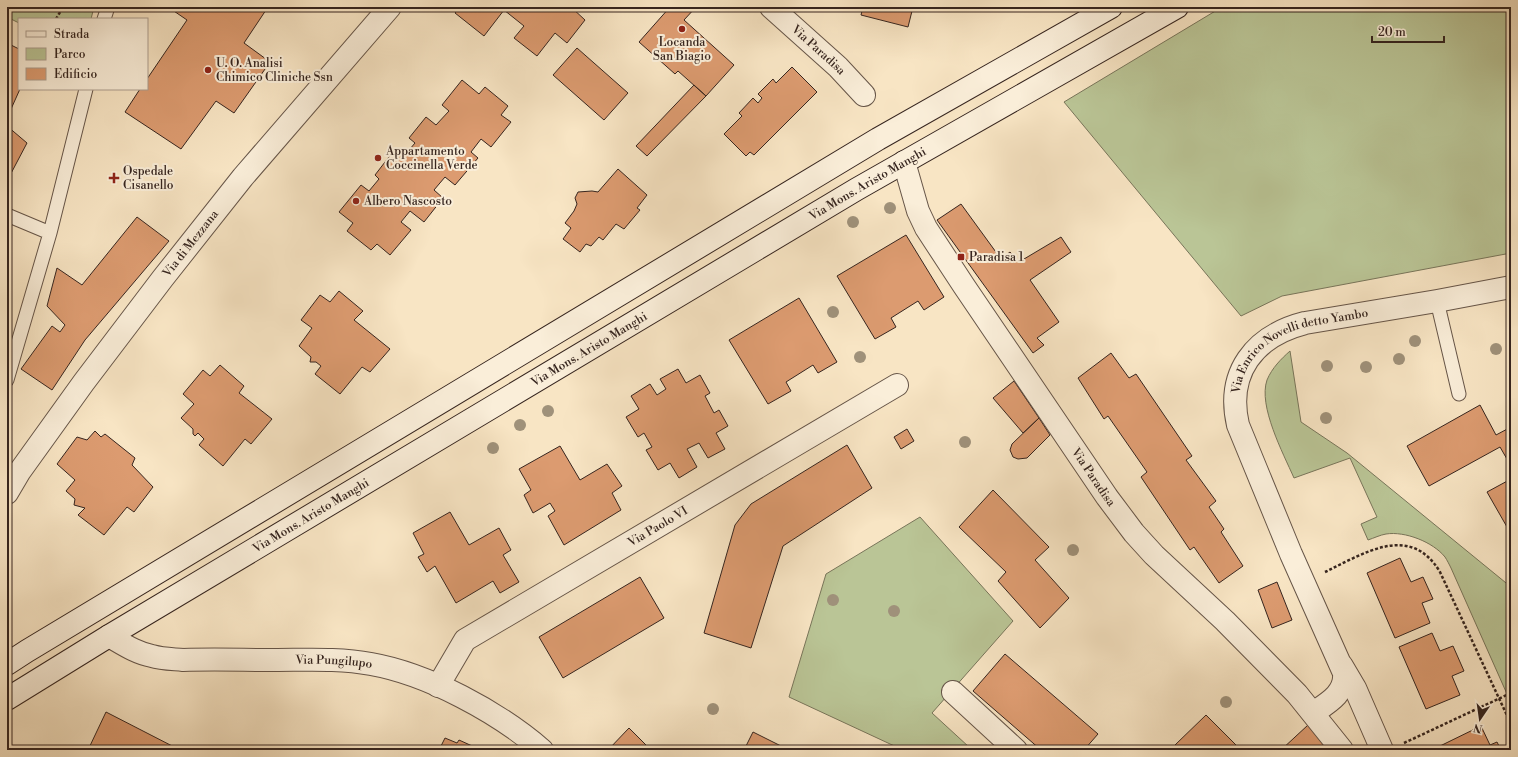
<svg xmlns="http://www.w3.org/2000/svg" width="1518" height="757" viewBox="0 0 1518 757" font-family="'Libre Bodoni',serif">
<rect width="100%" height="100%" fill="#f8e5c4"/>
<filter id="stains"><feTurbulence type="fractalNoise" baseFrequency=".005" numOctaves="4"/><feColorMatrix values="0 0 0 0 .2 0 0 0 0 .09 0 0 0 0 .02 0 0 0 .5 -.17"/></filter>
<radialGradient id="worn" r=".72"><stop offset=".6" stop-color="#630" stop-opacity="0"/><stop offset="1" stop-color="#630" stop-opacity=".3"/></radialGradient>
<path fill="#bac596" stroke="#78755a" d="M 7,7 L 94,7 L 91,19 L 19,19 L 19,23 L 7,17 Z
M 1222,7 L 1511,7 L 1511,253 L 1282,296 L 1241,316 L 1064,102 Z
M 1290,351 L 1301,422 L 1347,453 L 1511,587 L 1511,703 L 1451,568 C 1449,564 1447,560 1445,557 C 1433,542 1405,531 1386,534 C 1380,535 1374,538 1368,540 L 1361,524 L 1377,517 L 1350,458 L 1294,478 C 1283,453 1258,406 1267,380 C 1272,368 1281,359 1290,351 Z
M 920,517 L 1013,621 L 932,713 L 969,747 L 962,750 L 903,750 L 789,697 L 826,574 Z"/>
<path fill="#dc9b70" stroke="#36251f" d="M 168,7 L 268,7 L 244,43 L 270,62 L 234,113 L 216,101 L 181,149 L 125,112 L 140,89 L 147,89 L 147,79 L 187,20 Z
M 460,7 L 571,7 L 585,20 L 567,43 L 555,33 L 537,56 L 514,38 L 524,26 L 504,10 L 484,36 L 455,13 Z
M 670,7 L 696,7 L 684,20 L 734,65 L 706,96 L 678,71 L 675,74 L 639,42 Z
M 863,7 L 913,7 L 908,27 L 861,15 Z
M 7,43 L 19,49 L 19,89 L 20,89 L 7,118 Z
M 577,48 L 628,93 L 604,120 L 553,75 Z
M 792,67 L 817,92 L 754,155 L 750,152 L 746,156 L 724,134 L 742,116 L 739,113 L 753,98 L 758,103 L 762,98 L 758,94 L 773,79 L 776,83 Z
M 462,80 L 479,94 L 485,87 L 508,106 L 501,115 L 511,122 L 491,147 L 481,139 L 471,152 L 478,158 L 455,185 L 445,177 L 434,190 L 443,198 L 424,222 L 410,211 L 401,222 L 411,230 L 390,255 L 377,244 L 371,250 L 347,231 L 353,223 L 339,212 L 361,185 L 369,191 L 379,179 L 375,175 L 395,149 L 404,156 L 415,143 L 409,138 L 426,117 L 436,125 L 449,111 L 442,105 Z
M 694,85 L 706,96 L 647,156 L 636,146 Z
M 7,126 L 27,143 L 7,181 Z
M 618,169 L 647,195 L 637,208 L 640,210 L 624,229 L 616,224 L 603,240 L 599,237 L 591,246 L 586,244 L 580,252 L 563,239 L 571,228 L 565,223 L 574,211 L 577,204 L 575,198 L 578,192 L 592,191 L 598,192 Z
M 961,204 L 1001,259 L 1010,252 L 1019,262 L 1061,237 L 1071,252 L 1030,280 L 1059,322 L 1037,338 L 1044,345 L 1033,353 L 937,220 Z
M 137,217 L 169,241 L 85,340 L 52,390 L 21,369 L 52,326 L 60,332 L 65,325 L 47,306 L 57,268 L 82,285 Z
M 906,235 L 944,297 L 924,310 L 918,301 L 891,318 L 896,327 L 875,339 L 837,276 Z
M 339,291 L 363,311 L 354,320 L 390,349 L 370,372 L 362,367 L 340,394 L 315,374 L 321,366 L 316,362 L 310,362 L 311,357 L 299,346 L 312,328 L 301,320 L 320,295 L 330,302 Z
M 799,298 L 837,362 L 818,373 L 813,365 L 786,382 L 791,391 L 768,404 L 729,340 Z
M 1111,353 L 1129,378 L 1136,374 L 1192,456 L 1186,460 L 1216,501 L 1209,507 L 1224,529 L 1221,532 L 1243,566 L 1219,583 L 1194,547 L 1190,550 L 1141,477 L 1147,472 L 1108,416 L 1104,419 L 1078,378 Z
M 220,365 L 244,386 L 239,393 L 272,419 L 251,444 L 245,439 L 223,466 L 199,445 L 204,439 L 198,433 L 195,436 L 193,434 L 193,429 L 181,418 L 194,404 L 183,394 L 203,370 L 210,376 Z
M 678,369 L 686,383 L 700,375 L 710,393 L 705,396 L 714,413 L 719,410 L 728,426 L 716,433 L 725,449 L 708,458 L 699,443 L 687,449 L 697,467 L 679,478 L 670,463 L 658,470 L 646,450 L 652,447 L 644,433 L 638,437 L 626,417 L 639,409 L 631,396 L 650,384 L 657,395 L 666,389 L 660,379 Z
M 1014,381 L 1039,418 L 1023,433 L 993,398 Z
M 1480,405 L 1496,435 L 1511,427 L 1511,466 L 1500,447 L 1429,486 L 1407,446 Z
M 1039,418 L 1050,435 L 1027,458 L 1018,459 L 1013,457 L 1010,450 L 1012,444 Z
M 907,429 L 914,441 L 901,449 L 894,437 Z
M 95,431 L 101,437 L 105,434 L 135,458 L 132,465 L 153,487 L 134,512 L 127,507 L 104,535 L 78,515 L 85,508 L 74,505 L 75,499 L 66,491 L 75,480 L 57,464 L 77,437 L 87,440 Z
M 847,445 L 872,488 L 783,546 L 751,648 L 704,633 L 735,525 L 751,504 Z
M 560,446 L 580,480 L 607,464 L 622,486 L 612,493 L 621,510 L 564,545 L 548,516 L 555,511 L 550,503 L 533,513 L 524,495 L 531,490 L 519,469 Z
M 1511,479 L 1511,534 L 1487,492 Z
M 993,490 L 1049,547 L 1035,560 L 1069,598 L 1040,628 L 998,581 L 1006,572 L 959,527 Z
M 450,512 L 469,545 L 499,528 L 511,550 L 503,555 L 519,582 L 500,593 L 493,581 L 456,603 L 435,566 L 427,572 L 418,557 L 424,554 L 413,533 Z
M 1400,558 L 1411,582 L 1423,577 L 1433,599 L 1422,603 L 1430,623 L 1395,638 L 1367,573 Z
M 640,577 L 664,618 L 563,678 L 539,637 Z
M 1277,582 L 1292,620 L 1272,628 L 1258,590 Z
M 1432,633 L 1440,651 L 1453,646 L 1464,671 L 1452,676 L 1460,695 L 1426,709 L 1399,647 Z
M 1005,654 L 1098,734 L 1084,750 L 1041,750 L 973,691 Z
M 106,712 L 180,750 L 88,750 Z
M 1206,715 L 1240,749 L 1239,750 L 1180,750 L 1175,745 Z
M 1308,725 L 1325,744 L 1317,750 L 1281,750 Z
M 1481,726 L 1490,745 L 1497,742 L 1501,750 L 1442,750 L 1440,746 Z
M 629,728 L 651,750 L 608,750 Z
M 753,732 L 789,750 L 744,750 Z
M 445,738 L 457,743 L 459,740 L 481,750 L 439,750 Z"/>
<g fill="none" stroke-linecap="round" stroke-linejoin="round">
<g stroke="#665548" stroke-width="15">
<path id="service" d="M 104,19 L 108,7
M 7,215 L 50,233
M 1437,301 L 1459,394
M 7,380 L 50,233 L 86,89"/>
</g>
<g stroke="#665548" stroke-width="24">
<g id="minor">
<path id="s1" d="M 771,7 L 838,67 L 864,95"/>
<path id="s2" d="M 904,162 L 918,211 L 926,228 L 964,286 L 1107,497 L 1134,533 L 1154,555 L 1225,621 L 1297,694 L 1342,750"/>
<path id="s3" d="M 7,493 L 20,471 L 84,382 L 163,278 L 243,177 L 390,7"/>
<path id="s4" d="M 109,636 C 123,644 136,653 152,656 C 162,659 173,659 183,660 C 213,659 244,660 274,660 C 306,660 339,658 371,664 C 428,674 498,712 542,750"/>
<path d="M 1342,666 L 1355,688 L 1382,750"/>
<path id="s5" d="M 438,686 L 465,640 L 897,385"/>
<path d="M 953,692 L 1016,750"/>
<path id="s6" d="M 1313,713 C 1328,703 1346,693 1344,673 L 1291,554 L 1238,425 C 1226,373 1254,336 1305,323 L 1437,301 L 1511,287"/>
</g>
</g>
<g stroke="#36251f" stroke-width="24">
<g id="secondary">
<path d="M 7,664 L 27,651 L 878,139 L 1111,7"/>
<path id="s7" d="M 7,699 L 109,636 L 857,189 L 1177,7"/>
</g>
</g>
<path stroke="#36251f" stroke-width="2.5" stroke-dasharray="3 2" stroke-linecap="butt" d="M 56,19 L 63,7
M 1325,572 C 1363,554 1410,522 1440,572 L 1511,724
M 1404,743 L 1511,693"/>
<use href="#service" stroke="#faeed9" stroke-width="13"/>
<use href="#minor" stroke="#faeed9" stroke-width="22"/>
<use href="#secondary" stroke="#faeed9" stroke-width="22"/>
</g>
<g fill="#9f917a">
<circle cx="890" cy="208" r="6"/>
<circle cx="853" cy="222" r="6"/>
<circle cx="833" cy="312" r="6"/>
<circle cx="1415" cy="341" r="6"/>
<circle cx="1496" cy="349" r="6"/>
<circle cx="860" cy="357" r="6"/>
<circle cx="1399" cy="359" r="6"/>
<circle cx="1327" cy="366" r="6"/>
<circle cx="1366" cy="367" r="6"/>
<circle cx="548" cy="411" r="6"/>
<circle cx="1326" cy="418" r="6"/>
<circle cx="520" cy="425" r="6"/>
<circle cx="965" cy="442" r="6"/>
<circle cx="493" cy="448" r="6"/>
<circle cx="1073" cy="550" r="6"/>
<circle cx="833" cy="600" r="6"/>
<circle cx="894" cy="611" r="6"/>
<circle cx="1226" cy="702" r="6"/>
<circle cx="713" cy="709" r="6"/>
</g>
<g fill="#8f2418" stroke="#faeed9" stroke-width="1.5">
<circle cx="682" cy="29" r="4"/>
<circle cx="208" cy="70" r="4"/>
<circle cx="378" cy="158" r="4"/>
<path d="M112 172h4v4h4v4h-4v4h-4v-4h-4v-4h4z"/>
<circle cx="356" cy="201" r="4"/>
<rect x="957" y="253" width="8" height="8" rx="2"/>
</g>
<g text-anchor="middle" stroke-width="4" stroke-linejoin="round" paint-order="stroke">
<g font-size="12" fill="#36251f" stroke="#faeed9" text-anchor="start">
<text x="682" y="46" text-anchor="middle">Locanda<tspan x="682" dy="14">San Biagio</tspan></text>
<text x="216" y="67">U. O. Analisi<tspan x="216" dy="14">Chimico Cliniche Ssn</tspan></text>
<text x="386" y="155">Appartamento<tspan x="386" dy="14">Coccinella Verde</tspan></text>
<text x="123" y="175">Ospedale<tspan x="123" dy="14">Cisanello</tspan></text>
<text x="364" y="205">Albero Nascosto</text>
<text x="969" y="261">Paradisa 1</text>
</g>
<g font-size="12" fill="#36251f" stroke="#faeed9">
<text dy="4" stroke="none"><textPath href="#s1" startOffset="64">Via Paradisa</textPath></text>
<text dy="4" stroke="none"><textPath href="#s7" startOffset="1003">Via Mons. Aristo Manghi</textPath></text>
<text dy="4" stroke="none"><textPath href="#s3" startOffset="310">Via di Mezzana</textPath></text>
<text dy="4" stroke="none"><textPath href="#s7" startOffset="679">Via Mons. Aristo Manghi</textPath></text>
<text dy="4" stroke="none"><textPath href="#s6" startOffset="440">Via Enrico Novelli detto Yambo</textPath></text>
<text dy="4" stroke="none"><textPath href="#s2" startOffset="370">Via Paradisa</textPath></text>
<text dy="4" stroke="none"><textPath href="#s7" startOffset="355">Via Mons. Aristo Manghi</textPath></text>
<text dy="4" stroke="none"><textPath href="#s5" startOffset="277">Via Paolo VI</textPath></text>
<text dy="4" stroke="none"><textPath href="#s4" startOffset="230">Via Pungilupo</textPath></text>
</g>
</g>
<rect width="1518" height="757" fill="none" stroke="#f8e5c4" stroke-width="24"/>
<rect x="8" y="8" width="1502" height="741" fill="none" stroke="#36251f" stroke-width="2"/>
<rect x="12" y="12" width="1494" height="733" fill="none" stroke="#36251f"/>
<rect x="18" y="18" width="130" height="72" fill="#faeed9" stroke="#ac9e8f"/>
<rect x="26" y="31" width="20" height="6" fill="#faeed9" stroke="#ac9e8f"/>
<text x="54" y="38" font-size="12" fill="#36251f">Strada</text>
<rect x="26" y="48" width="20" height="12" fill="#bac596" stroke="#ac9e8f"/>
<text x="54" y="58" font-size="12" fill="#36251f">Parco</text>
<rect x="26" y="68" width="20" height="12" fill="#dc9b70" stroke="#ac9e8f"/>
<text x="54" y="78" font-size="12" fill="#36251f">Edificio</text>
<g transform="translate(1480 719) rotate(193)" stroke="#faeed9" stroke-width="3" paint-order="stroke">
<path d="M0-3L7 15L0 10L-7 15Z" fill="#36251f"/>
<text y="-6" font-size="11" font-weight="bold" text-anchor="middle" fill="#36251f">N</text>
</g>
<path d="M1372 36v6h72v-6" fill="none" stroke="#36251f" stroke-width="2"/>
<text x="1378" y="36" font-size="12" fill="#36251f" stroke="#faeed9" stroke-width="3" paint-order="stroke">20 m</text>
<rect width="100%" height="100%" filter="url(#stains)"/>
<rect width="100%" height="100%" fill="url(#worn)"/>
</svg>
